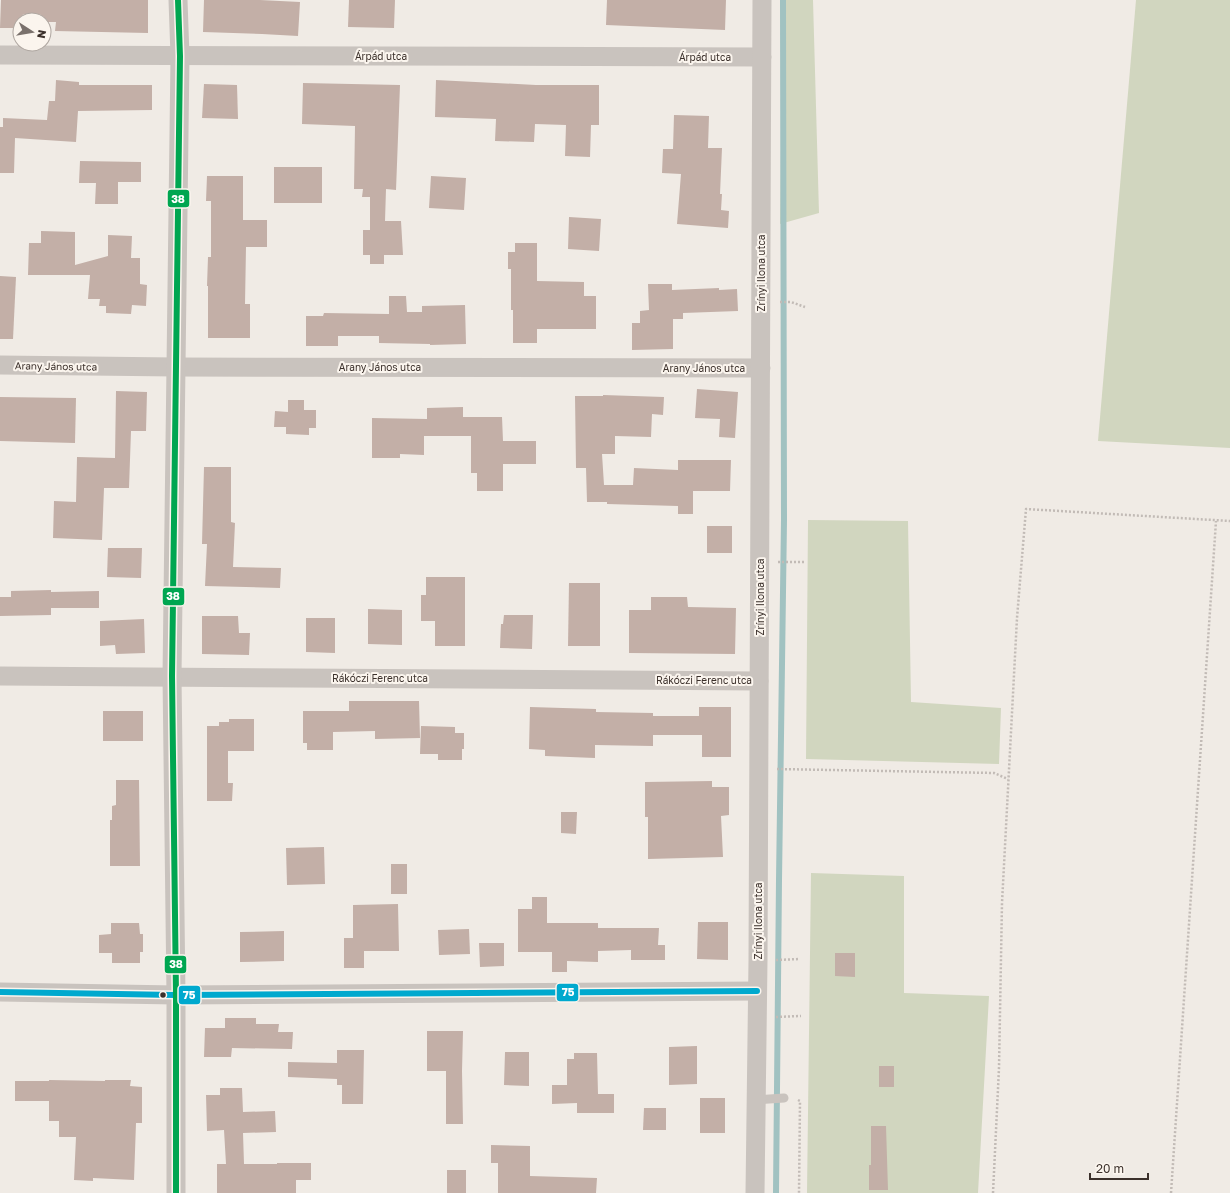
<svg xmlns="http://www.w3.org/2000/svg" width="1230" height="1193" font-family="'Golos Text',sans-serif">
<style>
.green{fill:#d1d6bf}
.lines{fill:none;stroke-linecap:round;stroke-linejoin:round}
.stream{stroke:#a1c2c1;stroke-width:6}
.building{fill:#c3afa7}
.path{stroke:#c2bbb6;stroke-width:2.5;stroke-dasharray:2 2;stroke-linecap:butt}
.service{stroke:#c9c3be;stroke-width:9}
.minor{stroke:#c9c3be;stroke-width:19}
.bus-1-casing{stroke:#fbf5ee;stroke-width:9}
.bus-2-casing{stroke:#fbf5ee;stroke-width:9}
.bus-1{stroke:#00a9ce;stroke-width:6}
.bus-2{stroke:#00a651;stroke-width:6}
.bus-dot{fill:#3b302b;stroke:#fbf5ee;stroke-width:1.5}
.labels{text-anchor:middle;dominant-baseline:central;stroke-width:4;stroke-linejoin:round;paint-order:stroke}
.street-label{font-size:10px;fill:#3b302b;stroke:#fbf5ee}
.line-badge{stroke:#fbf5ee;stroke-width:1.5}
.badge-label{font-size:11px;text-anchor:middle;font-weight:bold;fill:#fff}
</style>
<rect width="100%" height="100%" fill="#f0ebe5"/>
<g class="green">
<polygon points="783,0 813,0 819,213 780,224"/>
<polygon points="1136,0 1230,0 1230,448 1098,441"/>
<polygon points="808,520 908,521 911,702 1001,708 999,764 806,759"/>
<polygon points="811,873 904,876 904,993 989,996 978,1193 807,1193"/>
</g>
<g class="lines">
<polyline class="stream" points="776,1193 779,880 784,520 783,0"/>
</g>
<g class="building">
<polygon points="1,0 148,0 148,33 55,31 56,22 44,22 44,20 20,20 20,28 0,28"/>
<polygon points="204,0 260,0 300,2 298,36 262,34 203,32"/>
<polygon points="349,0 395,0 394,28 348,27"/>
<polygon points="607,0 726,0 725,30 606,25"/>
<polygon points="56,80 79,82 79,85 152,85 152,110 78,111 76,142 15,138 14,173 0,173 0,127 3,127 3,118 47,120 49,101 55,101"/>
<polygon points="436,80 536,85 599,85 599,125 591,125 590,157 565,156 566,125 535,124 534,142 495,141 496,119 435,117"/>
<polygon points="303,83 400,85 396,190 386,189 385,221 401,221 403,255 384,255 384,264 370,264 370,255 363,255 363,230 370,230 370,197 362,197 363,189 354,189 355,126 302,124"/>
<polygon points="204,84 237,85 238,119 202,118"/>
<polygon points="674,115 709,116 708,148 722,148 720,194 722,194 721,210 729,211 728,228 677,224 681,174 662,173 663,149 673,149"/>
<polygon points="80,161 141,162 141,182 118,182 118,204 95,204 96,183 79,183"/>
<rect x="274" y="167" width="48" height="36"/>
<polygon points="207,176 243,176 243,220 267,220 267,247 246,247 245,304 250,304 250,338 208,338 208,286 207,286 208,257 211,257 211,201 206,201"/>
<polygon points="431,176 466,178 464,210 429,208"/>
<polygon points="569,217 601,219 599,251 568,249"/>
<polygon points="41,231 75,232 75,265 108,256 108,235 132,236 131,258 140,258 140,284 147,285 146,306 132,305 131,314 106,313 106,306 99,306 100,299 88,299 90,275 28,275 29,243 41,243"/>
<polygon points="515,243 537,243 537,281 584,282 584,296 596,296 596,329 537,329 537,343 513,343 513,310 511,310 511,269 508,269 508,252 515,252"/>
<polygon points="0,276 16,277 13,339 0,339"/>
<polygon points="648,284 672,284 672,290 719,288 719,290 737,289 738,311 683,313 683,319 673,319 673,349 632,350 632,323 640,323 640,311 649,310"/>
<polygon points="389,296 406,296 407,312 422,312 422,306 465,305 466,344 430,345 430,344 379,343 379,336 338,336 338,346 306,346 306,316 323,316 324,313 389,314"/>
<polygon points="697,389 738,392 735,438 719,437 720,419 695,418"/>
<polygon points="116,391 147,392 146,431 131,431 129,488 104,488 102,540 53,538 54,501 76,502 77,457 115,458"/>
<polygon points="603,395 664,397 663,415 652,414 651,437 615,436 615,454 602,454 604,485 633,485 634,468 678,470 678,460 731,460 730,491 693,491 693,514 678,514 678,506 607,504 607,502 587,502 586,468 576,468 575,396 603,396"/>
<polygon points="0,397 76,398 75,443 0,441"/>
<polygon points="288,400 304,400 304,410 316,410 316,428 309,428 309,435 286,434 286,427 274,427 275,411 288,412"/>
<polygon points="463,407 463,417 502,417 503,441 536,441 536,464 503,464 503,491 477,491 477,473 471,473 471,436 424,436 424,455 400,454 400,458 372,458 372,418 427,419 427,408"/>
<polygon points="204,467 231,467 231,522 235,523 233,567 281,568 280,588 205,586 207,544 202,544"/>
<rect x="707" y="526" width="25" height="27"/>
<polygon points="108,548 142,548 141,578 107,577"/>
<polygon points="426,577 465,577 465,646 435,646 435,621 421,621 421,595 426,595"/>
<polygon points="569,583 600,583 600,646 568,646"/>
<polygon points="51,590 51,592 99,591 99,608 51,608 51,615 0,616 0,597 11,597 11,591"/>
<polygon points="651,597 687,597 688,607 736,608 735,654 629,653 629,610 651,610"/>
<polygon points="368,609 402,610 402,645 368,644"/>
<polygon points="504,615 533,615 532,649 500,648 501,624 503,624"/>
<polygon points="202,616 238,616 239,633 250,633 249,655 202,654"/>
<polygon points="306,618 335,618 335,653 306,652"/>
<polygon points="144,619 145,653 116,654 115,645 100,646 100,621"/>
<polygon points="349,701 419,701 420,738 375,739 375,731 333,732 333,750 307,750 307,743 303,743 303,711 349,711"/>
<polygon points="530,707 596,709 596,712 653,713 653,716 699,716 699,707 731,707 731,757 702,757 702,735 653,735 653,746 595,745 595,758 545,756 545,750 529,749"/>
<rect x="103" y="711" width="40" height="30"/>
<polygon points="229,719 254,719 254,751 228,751 228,783 233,783 232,801 207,801 207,726 219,726 219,722 229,722"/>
<polygon points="421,726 455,727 455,733 464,733 464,749 462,749 462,760 438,760 438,754 420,754"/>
<polygon points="116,780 139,780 140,866 110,866 110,820 112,820 112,806 116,805"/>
<polygon points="712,781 712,787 729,787 729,815 721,816 723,857 648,859 648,817 645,817 645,782"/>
<polygon points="561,812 577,812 576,834 561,833"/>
<polygon points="324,847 325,884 287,885 286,848"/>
<rect x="391" y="864" width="16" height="30"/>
<polygon points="532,897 547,897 547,923 598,923 598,928 659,928 658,945 665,945 665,960 631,960 631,950 598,951 598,962 567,961 567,972 552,972 552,952 518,952 518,909 532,909"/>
<polygon points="398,904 399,951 364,951 364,968 344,968 344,938 353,938 353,905"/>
<polygon points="698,922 728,922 728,960 697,959"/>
<polygon points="111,923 139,923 140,934 143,934 143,952 140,952 140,963 112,963 112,953 99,953 99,935 111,934"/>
<polygon points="469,929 470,954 439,955 438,930"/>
<polygon points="284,931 284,961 240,962 240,932"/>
<polygon points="479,943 504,943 504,966 480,967"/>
<polygon points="835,953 855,953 855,977 835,976"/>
<polygon points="225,1018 256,1018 256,1024 279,1024 278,1032 293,1032 292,1049 232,1048 231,1057 204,1057 205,1028 225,1028"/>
<polygon points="427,1031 463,1031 462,1071 463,1124 446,1124 446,1071 427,1071"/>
<polygon points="697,1046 697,1084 669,1085 669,1047"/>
<polygon points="337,1050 364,1050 363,1104 342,1104 342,1085 337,1085 337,1079 288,1077 288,1062 337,1063"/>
<polygon points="505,1052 529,1052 529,1086 504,1085"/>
<polygon points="574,1053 597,1053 598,1094 614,1094 614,1113 577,1113 577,1103 552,1104 552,1085 567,1085 567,1059 574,1059"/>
<rect x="879" y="1066" width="15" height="21"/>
<polygon points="49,1080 105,1081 105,1080 131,1080 130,1086 142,1087 142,1123 136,1123 134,1180 93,1178 93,1181 74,1180 76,1137 59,1137 59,1121 49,1121 49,1101 15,1101 15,1081 49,1081"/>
<polygon points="220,1088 242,1088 243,1112 275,1111 276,1132 243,1133 244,1164 277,1164 277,1163 311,1163 311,1180 296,1180 296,1193 217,1193 217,1164 226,1164 224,1130 207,1131 206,1095 220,1095"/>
<rect x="700" y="1098" width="25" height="35"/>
<polygon points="644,1108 666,1108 666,1130 643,1130"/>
<polygon points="871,1126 886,1126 888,1190 869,1190 869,1165 871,1165"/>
<polygon points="491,1145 530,1146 530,1176 597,1178 596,1193 498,1193 498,1163 491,1163"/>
<rect x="447" y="1170" width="19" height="23"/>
</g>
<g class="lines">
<g class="path">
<polyline points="780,302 791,302 805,307"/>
<polyline points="778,562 805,562"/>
<polyline points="777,769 994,773 1008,779"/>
<polyline points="776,960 799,959"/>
<polyline points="776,1017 801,1016"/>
<polyline points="798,1100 800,1101 799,1193"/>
<polyline points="993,1193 999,1068 1002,903 1017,618 1026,509 1230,521"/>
<polyline points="1171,1193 1216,521"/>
</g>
<polyline class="service" points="756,1100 784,1098"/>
<g class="minor">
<polyline points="0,55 762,57"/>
<polyline points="0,365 176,367 761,368"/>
<polyline points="0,676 759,681"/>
<polyline points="0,992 176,995 757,991"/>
<polyline points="176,1193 176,995 172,676 180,56 178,0"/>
<polyline points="755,1193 758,960 762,0"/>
</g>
<defs>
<polyline id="bus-1" points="0,992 176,995 757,991"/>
<polyline id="bus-2" points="176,1193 176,995 172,676 180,56 178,0"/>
</defs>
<use href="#bus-1" class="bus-1-casing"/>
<use href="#bus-2" class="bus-2-casing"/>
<use href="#bus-1" class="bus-1"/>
<use href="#bus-2" class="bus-2"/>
</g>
<circle class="bus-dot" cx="163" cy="995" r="3.5"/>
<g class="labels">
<g class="street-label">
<text x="381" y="56">Árpád utca</text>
<text x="705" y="57">Árpád utca</text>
<text transform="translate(761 273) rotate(-90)">Zrínyi Ilona utca</text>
<text transform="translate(56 366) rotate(1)">Arany János utca</text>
<text x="380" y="367">Arany János utca</text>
<text x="704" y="368">Arany János utca</text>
<text transform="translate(760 597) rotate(-90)">Zrínyi Ilona utca</text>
<text x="380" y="678">Rákóczi Ferenc utca</text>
<text x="704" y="680">Rákóczi Ferenc utca</text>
<text transform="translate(758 921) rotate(-90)">Zrínyi Ilona utca</text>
</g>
</g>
<g class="line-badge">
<rect x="167" y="189" width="23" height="19" rx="4" fill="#00a651"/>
<rect x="162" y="587" width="23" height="19" rx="4" fill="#00a651"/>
<rect x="164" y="955" width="23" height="19" rx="4" fill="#00a651"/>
<rect x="556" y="983" width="23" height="19" rx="4" fill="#00a9ce"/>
<rect x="178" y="985" width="23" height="20" rx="4" fill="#00a9ce"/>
</g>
<g class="badge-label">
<text x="178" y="203">38</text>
<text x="173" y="600">38</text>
<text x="176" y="968">38</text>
<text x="568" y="996">75</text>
<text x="189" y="999">75</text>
</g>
<g transform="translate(32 32) rotate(102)"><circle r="19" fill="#fbf5ee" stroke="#aea6a0"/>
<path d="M0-3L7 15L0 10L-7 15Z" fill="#7a716c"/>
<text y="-6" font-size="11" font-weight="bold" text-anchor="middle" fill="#3b302b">N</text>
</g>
<path d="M1090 1173v6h58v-6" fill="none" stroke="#3b302b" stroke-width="2"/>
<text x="1096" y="1173" font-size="12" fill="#3b302b" stroke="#fbf5ee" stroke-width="3" paint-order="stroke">20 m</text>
</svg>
